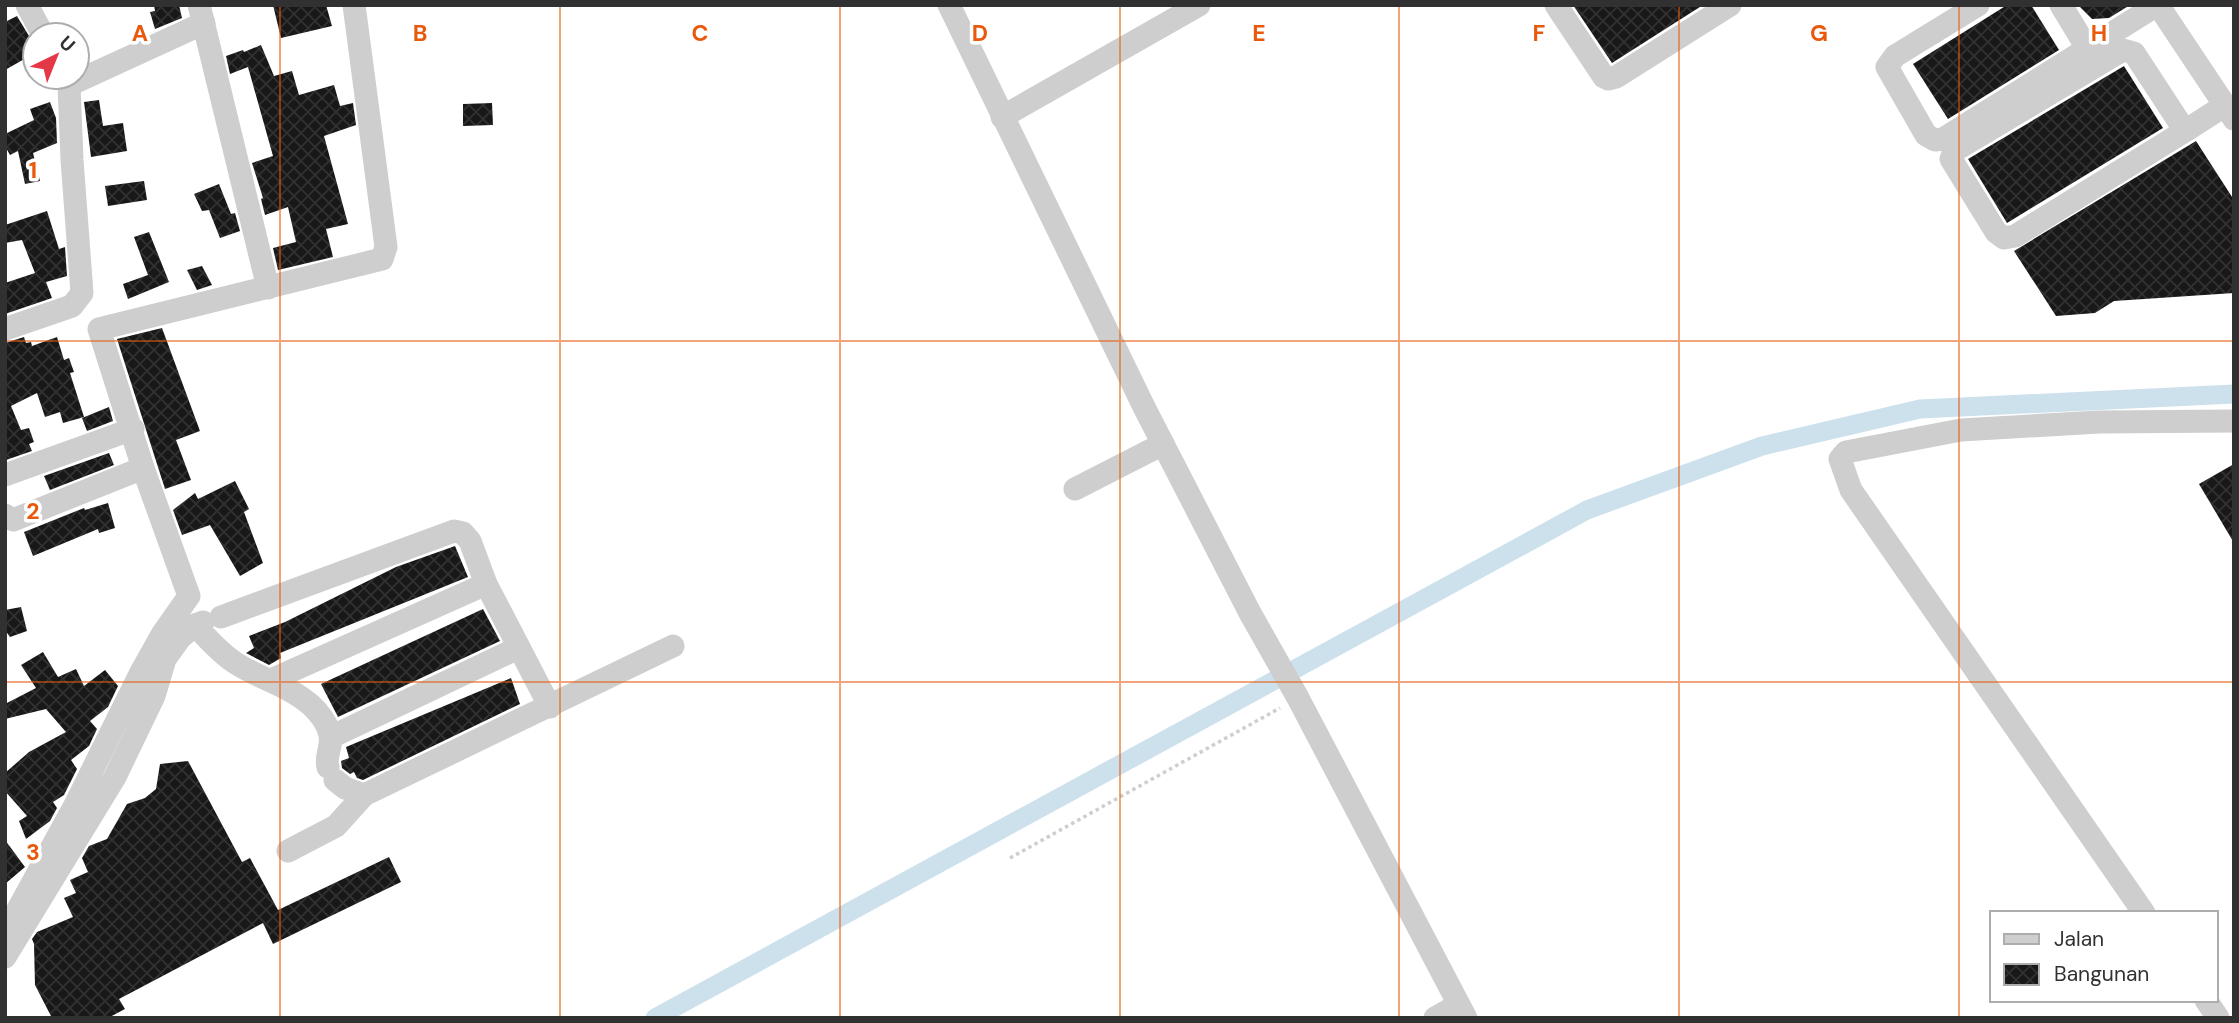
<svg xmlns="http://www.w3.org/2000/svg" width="2239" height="1023" font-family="'DM Sans',sans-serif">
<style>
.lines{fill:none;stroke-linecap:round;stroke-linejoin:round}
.canal{stroke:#cde1ed;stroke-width:19}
.building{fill:url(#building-cross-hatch)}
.path{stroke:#cecece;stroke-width:3.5;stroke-dasharray:3.5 3.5;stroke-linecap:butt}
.minor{stroke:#cecece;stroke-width:23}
.grid{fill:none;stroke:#e8590c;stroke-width:2;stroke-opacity:0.55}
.grid-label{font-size:23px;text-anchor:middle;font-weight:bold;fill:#e8590c;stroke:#fff;stroke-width:7;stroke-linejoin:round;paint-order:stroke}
</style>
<defs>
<pattern id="building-cross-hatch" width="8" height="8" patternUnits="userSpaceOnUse" patternTransform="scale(1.75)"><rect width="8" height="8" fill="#181818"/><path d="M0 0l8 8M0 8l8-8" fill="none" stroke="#313131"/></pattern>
</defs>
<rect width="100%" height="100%" fill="#fff"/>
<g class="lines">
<polyline class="canal" points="655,1018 1587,510 1762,446 1920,409 2234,394"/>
</g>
<g class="building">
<polygon points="154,5 179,5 182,18 155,29 150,12 155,11"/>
<polygon points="273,5 326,5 332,26 281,38"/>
<polygon points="1573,5 1703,5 1612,63"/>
<polygon points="2007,5 2031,5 2059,50 1948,119 1913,64"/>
<polygon points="2078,5 2130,5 2109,18 2092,19"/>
<polygon points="17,16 35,46 35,53 5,70 5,22"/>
<polygon points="261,45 274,76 292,71 299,95 334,85 340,106 353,103 356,125 324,136 348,224 326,229 333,257 278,270 273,248 296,242 288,207 265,215 261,199 263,198 252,163 273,156 248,67 230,74 226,56 243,50 244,52"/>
<polygon points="2124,66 2163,128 2007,223 1968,159"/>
<polygon points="99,100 103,126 123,123 127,151 91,157 84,102"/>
<polygon points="50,102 56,118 57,143 33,153 40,181 25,184 18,151 10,155 5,146 5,134 34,120 30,109"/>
<polygon points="492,103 493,125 463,126 463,104"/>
<polygon points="2196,141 2234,200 2234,293 2114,301 2095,313 2056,316 2014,251"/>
<polygon points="144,181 147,200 108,206 105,186"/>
<polygon points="219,184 231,214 235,213 240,231 220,238 209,210 202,211 194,194"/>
<polygon points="47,211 59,249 65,247 67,276 46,282 52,298 5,314 5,283 35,273 22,240 5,243 5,225"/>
<polygon points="149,232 169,282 128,299 123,284 148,275 134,237"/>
<polygon points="202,266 212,285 197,290 187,270"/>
<polygon points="162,328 200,431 176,440 191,480 165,489 117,339"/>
<polygon points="24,337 26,343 31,342 32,346 57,337 64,360 69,358 74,372 70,373 84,417 63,423 60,412 45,417 37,393 11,406 21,430 29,428 34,442 29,444 32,451 6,460 5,343"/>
<polygon points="109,407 113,421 87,431 82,418"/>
<polygon points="109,453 114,465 50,490 44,476"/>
<polygon points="2234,464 2234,543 2199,484"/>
<polygon points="235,481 249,509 244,512 263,563 240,576 210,525 182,535 173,510 195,493 198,499"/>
<polygon points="108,503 115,528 99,533 98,529 33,556 24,532 84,508 85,510"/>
<polygon points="455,546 468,577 280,653 281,658 269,665 246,653 254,648 249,636 285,622 396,567"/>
<polygon points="21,607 27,631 10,637 5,630 5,610"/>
<polygon points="483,609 500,641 338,717 321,684"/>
<polygon points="43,652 58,677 76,669 84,686 105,670 118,686 108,707 90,721 97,729 89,746 71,760 77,769 64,795 53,802 57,808 50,821 26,839 19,821 27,816 5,791 5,773 29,752 66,732 46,709 5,719 5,704 36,688 21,665"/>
<polygon points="511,678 520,704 363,780 357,778 354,772 350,774 342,768 341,761 349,758 346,747"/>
<polygon points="188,761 242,862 250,858 278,910 389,857 401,882 273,944 263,923 119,999 125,1009 108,1018 52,1018 35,985 34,944 32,939 37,932 73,917 64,898 76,893 70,880 88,872 82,858 89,846 107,839 127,804 145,798 156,789 160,764"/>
<polygon points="5,840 25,867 5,884"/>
</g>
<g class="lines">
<polyline class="path" points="1010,858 1280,708"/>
<g class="minor">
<polyline points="27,5 43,35"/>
<polyline points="199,5 268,288"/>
<polyline points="949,5 1144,407 1250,613 1298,698 1466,1018"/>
<polyline points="1556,5 1604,77 1608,79 1616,77 1730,5"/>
<polyline points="1978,5 1895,56 1887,67 1926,135 1935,140 1943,139 2157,5"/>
<polyline points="2061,5 2087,48"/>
<polyline points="2158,5 2234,119"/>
<polyline points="69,85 204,23"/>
<polyline points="1002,117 1199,5"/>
<polyline points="2185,131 2015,236 2004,238 1996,232 1951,159 1954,151 2123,50 2134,53 2185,131 2224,106"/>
<polyline points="5,329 72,306 82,293 72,160 69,85 65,77"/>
<polyline points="5,475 133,429"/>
<polyline points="1075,489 1163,444"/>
<polyline points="5,515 13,520 143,468"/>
<polyline points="221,617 454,531 463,533 470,541 486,584 550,707"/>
<path d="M195,625C207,638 219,652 234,662C263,682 310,690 327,726C336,745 324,754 328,767"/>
<polyline points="271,680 486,584"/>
<polyline points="331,737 518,648"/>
<polyline points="335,780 345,788 364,795 673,646"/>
<polyline points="288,851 336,826 364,795"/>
<polyline points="2144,913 1851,490 1840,459 1846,452 1961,430 2099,422 2234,421"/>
<polyline points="5,933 75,805 140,674 163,633 189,596 143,468 99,329 382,259 386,247 354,5"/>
<polyline points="5,957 115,777 154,696 165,659 180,638 195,625 203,622"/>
<polyline points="2206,1000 2218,1018"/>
<polyline points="1435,1018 1458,1005"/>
</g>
</g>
<path class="grid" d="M280,5V1018M560,5V1018M840,5V1018M1120,5V1018M1399,5V1018M1679,5V1018M1959,5V1018M5,341H2234M5,682H2234"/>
<g class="grid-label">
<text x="140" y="41">A</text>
<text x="420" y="41">B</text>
<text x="700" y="41">C</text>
<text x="980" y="41">D</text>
<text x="1259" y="41">E</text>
<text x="1539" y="41">F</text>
<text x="1819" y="41">G</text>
<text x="2099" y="41">H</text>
<text x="33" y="178">1</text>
<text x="33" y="519">2</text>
<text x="33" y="860">3</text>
</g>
<rect width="2239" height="1023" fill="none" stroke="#313131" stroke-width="14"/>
<rect x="1990" y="911" width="228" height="91" fill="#ffffff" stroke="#adadad" stroke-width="2"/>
<rect x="2004" y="934" width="35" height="10" fill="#cecece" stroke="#adadad" stroke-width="2"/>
<text x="2054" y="946" font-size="21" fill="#313131">Jalan</text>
<rect x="2004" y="964" width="35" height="21" fill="url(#building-cross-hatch)" stroke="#adadad" stroke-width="2"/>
<text x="2054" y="981" font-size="21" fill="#313131">Bangunan</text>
<g transform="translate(56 56) rotate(43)"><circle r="33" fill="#ffffff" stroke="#adadad" stroke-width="2"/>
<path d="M0-5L12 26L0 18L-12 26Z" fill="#e43849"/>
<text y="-10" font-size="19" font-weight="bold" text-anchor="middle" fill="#313131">U</text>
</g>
</svg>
